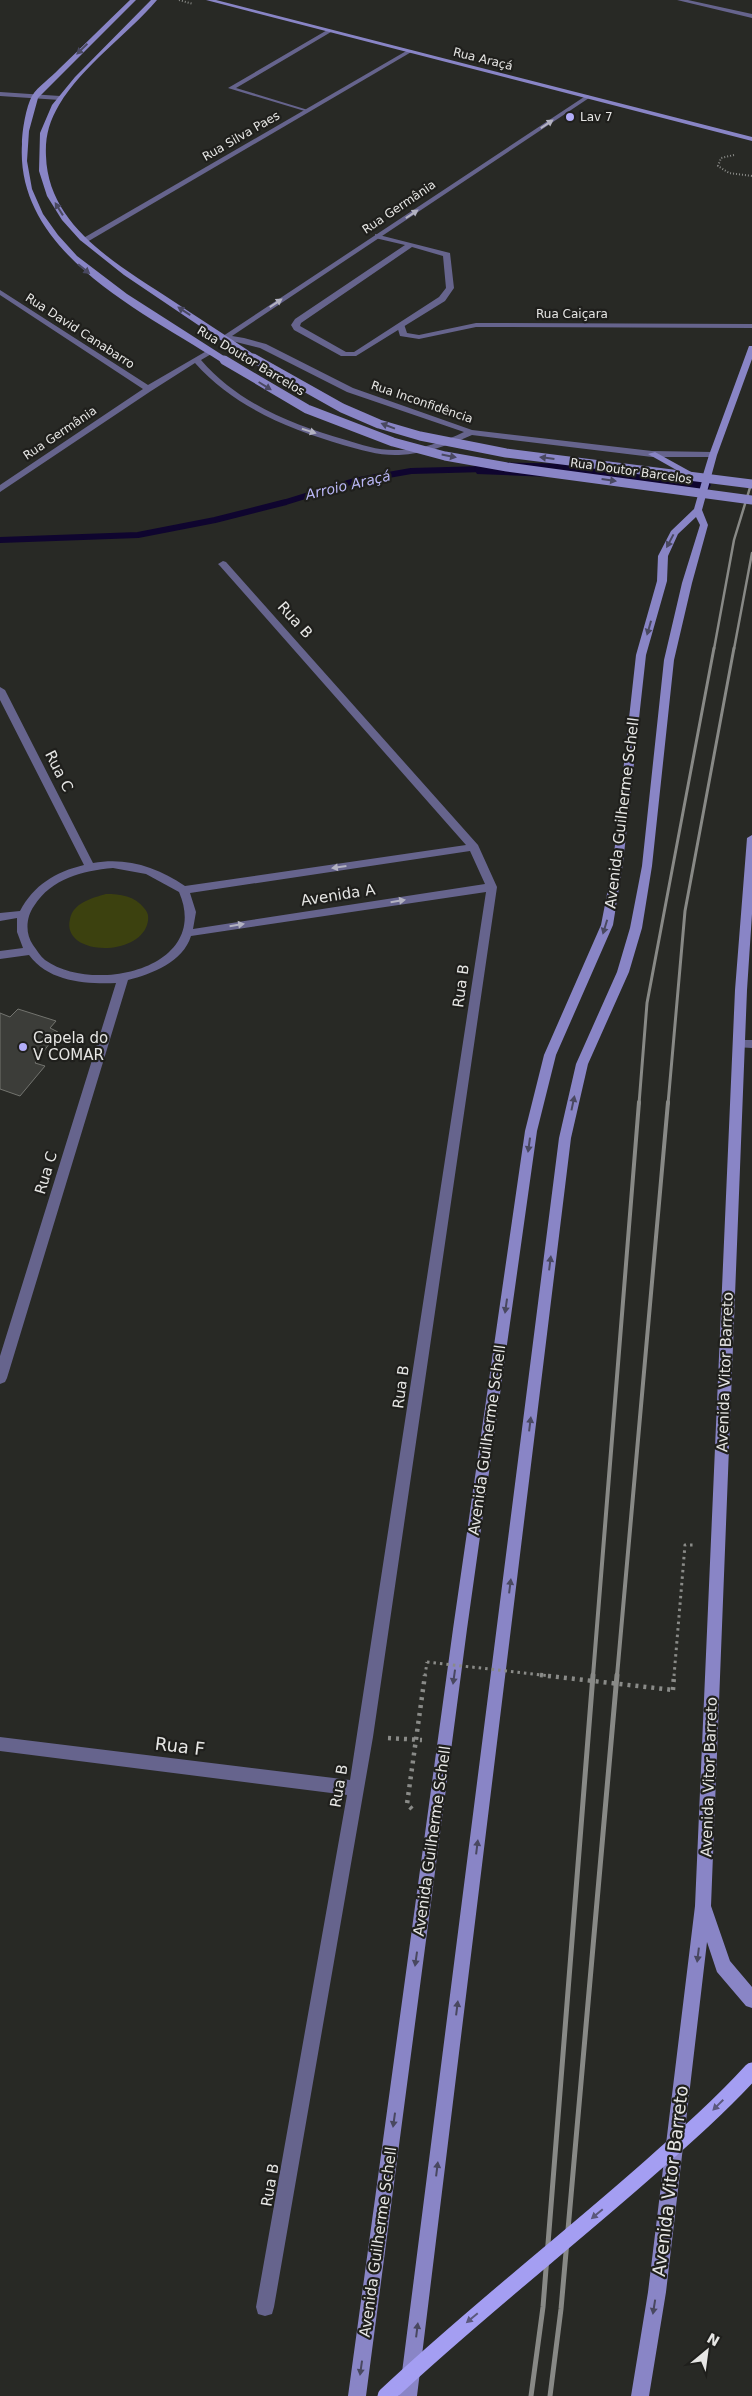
<svg xmlns="http://www.w3.org/2000/svg" width="752" height="2396" font-family="'DejaVu Sans',sans-serif">
<style>
.green{fill:#3c410f}
.lines{fill:none;stroke-linecap:round;stroke-linejoin:round}
.stream{stroke:#0f052f;stroke-width:6}
.canal{fill:#0f052f;fill-rule:evenodd}
.building{fill:#3c3d39;stroke:#73746f}
.path-far2{stroke:#8a8b88;stroke-width:2;stroke-dasharray:1 2;stroke-linecap:butt}
.path-far1{stroke:#8a8b88;stroke-width:3;stroke-dasharray:2.5 4;stroke-linecap:butt}
.path{stroke:#8a8b88;stroke-width:4.5;stroke-dasharray:3 5;stroke-linecap:butt}
.lane{fill:#66648d;fill-rule:evenodd}
.street{fill:#66648d;fill-rule:evenodd}
.secondary{fill:#8985c6;fill-rule:evenodd}
.rail-far3{stroke:#888986;stroke-width:2.5}
.rail-far2{stroke:#888986;stroke-width:3}
.rail-far1{stroke:#888986;stroke-width:4}
.rail{stroke:#888986;stroke-width:5}
.path-bridge-far1{stroke:#8a8b88;stroke-width:3;stroke-dasharray:2.5 4;stroke-linecap:butt}
.path-bridge{stroke:#8a8b88;stroke-width:4.5;stroke-dasharray:3 5;stroke-linecap:butt}
.secondary-bridge{stroke:#8985c6;stroke-width:9}
.primary-bridge{stroke:#a49ef2;stroke-width:17}
.oneway{fill:#494860}
.oneway2{fill:#b3b2c1}
.oneway3{fill:#5b587c}
.poi-dot{fill:#b2adf9;stroke:#1f1f1c;stroke-width:2}
.labels{text-anchor:middle;dominant-baseline:central;stroke-width:4.5;stroke-linejoin:round;paint-order:stroke}
.far-street-label{font-size:12px;fill:#e6e6e4;stroke:#1f1f1c}
.far-poi-label{font-size:12px;fill:#e6e6e4;stroke:#1f1f1c;text-anchor:start}
.far-water-label{font-size:14px;font-style:italic;fill:#bab7f6;stroke:#1f1f1c}
.street-label{font-size:15px;fill:#e6e6e4;stroke:#1f1f1c}
.poi-label{font-size:15px;fill:#e6e6e4;stroke:#1f1f1c;text-anchor:start}
.near-street-label{font-size:18px;fill:#e6e6e4;stroke:#1f1f1c}
</style>
<rect width="100%" height="100%" fill="#282925"/>
<path class="green" d="M106,894C120,894 135,896 144,908C149,913 149,919 147,925C136,958 61,955 70,919C73,903 92,898 106,894Z"/>
<g class="lines">
<polyline class="stream" points="0,540 138,535 215,520 286,502 354,481 411,471 485,469"/>
<polygon class="canal" points="485,462 574,464 700,478 708,480 711,485 708,490 700,492 574,478 477,474 474,469 477,464"/>
</g>
<polygon class="building" points="18,1009 56,1021 50,1028 58,1032 35,1063 45,1066 20,1096 0,1089 0,1013 10,1017"/>
<g class="lines">
<g class="path-far2">
<polyline points="179,0 193,4"/>
<polyline points="734,155 721,158 718,166 729,173 752,176"/>
</g>
<g class="path-far1">
<polyline points="425,1676 427,1662"/>
<polyline points="674,1676 685,1545 695,1545"/>
</g>
<g class="path">
<polyline points="673,1690 674,1675"/>
<polyline points="388,1738 422,1740"/>
<polyline points="412,1809 407,1804 425,1675"/>
</g>
<g class="lane">
<polygon points="329,29 331,32 236,88 308,110 308,112 228,88"/>
<polygon points="0,92 60,96 63,98 60,100 0,96"/>
<path d="M375,234L450,253L454,288L445,301L356,356H341L294,330L291,325L295,319L405,245L375,238ZM412,247L443,256L446,288L439,297L354,352H346L300,326L301,323Z"/>
<polygon points="739,1040 752,1040 752,1048 735,1047 733,1044"/>
</g>
<g class="street">
<polygon points="677,0 688,0 752,14 752,18"/>
<polygon points="408,50 413,51 87,242 80,240"/>
<path d="M587,95L589,96V98L232,336L244,338L266,344L353,388L472,430L652,451L713,452L716,453V457H652L472,435C449,445 424,454 399,455C381,456 361,450 343,445C289,429 234,407 195,363L151,391L0,492V485L143,389L0,295V290L148,385L210,349L214,351L213,353L201,360C238,403 292,425 346,440C362,445 380,451 398,450C420,450 443,442 464,432L347,392L260,348L220,338Z"/>
<polygon points="476,323 752,324 752,328 476,327 419,339 400,336 397,326 404,324 407,333 419,335"/>
<path d="M223,561L226,562L478,845L497,887L373,1737L274,2307L272,2314L265,2316L258,2314L256,2307L347,1795L0,1751V1737L350,1780L486,892L191,936C183,962 152,974 128,980L7,1378L5,1382L0,1384V1356L116,983C85,984 49,982 29,955L0,959V951L23,948L17,932V918L0,921V913L20,911C34,885 55,872 84,865L0,700V687L5,690L93,863C127,857 157,867 185,886L466,845L220,566L218,564ZM470,851L485,884L193,929L196,912L190,893ZM113,868L146,874L179,892C212,968 94,995 45,960C40,956 37,950 33,945C25,934 26,917 34,906C52,878 82,871 113,868Z"/>
</g>
<g class="secondary">
<path d="M130,0H136L38,98L29,131L27,161L32,189L43,214L58,235L77,256L127,294L227,358V362H221C143,312 15,253 22,144C22,131 26,107 32,96C38,86 51,78 59,69C83,46 106,23 130,0Z"/>
<path d="M151,0H157C126,36 83,65 59,105C49,122 45,137 46,156C48,227 120,266 173,301C197,317 222,333 246,349L256,356V360H250L124,275L80,240L62,220L47,196L39,171L40,133L52,105L75,77Z"/>
<polygon points="206,0 216,0 752,137 752,141"/>
<polygon points="749,346 752,346 752,359 717,455 702,510 708,525 692,583 674,660 652,866 642,928 629,972 588,1064 571,1138 417,2396 399,2396 559,1138 576,1064 617,972 630,928 642,866 664,660 682,583 700,525 696,517 678,534 668,556 667,581 646,655 623,863 613,925 556,1055 537,1131 467,1629 366,2396 348,2396 453,1629 525,1131 544,1055 601,925 613,863 636,655 657,581 658,556 671,531 694,509 702,481 696,481 648,454 655,452 702,478 709,455"/>
<polygon points="752,835 752,914 747,990 711,1906 730,1961 752,1987 752,2008 746,2006 717,1972 707,1942 666,2292 649,2396 631,2396 648,2292 695,1906 735,990 747,838"/>
</g>
<g class="rail-far3">
<polyline points="714,649 734,540 752,481"/>
<polyline points="734,649 752,553"/>
</g>
<g class="rail-far2">
<polyline points="639,1104 647,1003 714,648"/>
<polyline points="668,1104 685,911 734,648"/>
</g>
<g class="rail-far1">
<polyline points="593,1676 639,1102"/>
<polyline points="617,1676 668,1102"/>
</g>
<g class="rail">
<polyline points="531,2396 543,2307 593,1675"/>
<polyline points="550,2396 561,2309 617,1675"/>
</g>
<polyline class="path-bridge-far1" points="427,1662 551,1676"/>
<polyline class="path-bridge" points="540,1675 673,1690"/>
<g class="secondary-bridge">
<polyline points="253,358 342,408 379,424 420,436 506,453 752,484"/>
<polyline points="224,360 307,409 393,442 445,456 507,467 752,500"/>
</g>
<path class="primary-bridge" d="M386,2396C472,2315 565,2243 653,2165C687,2135 721,2105 752,2071"/>
</g>
<defs><path id="oneway-solid" d="M-6-.8H1V-3.2L6.5 0L1 3.2V.8H-6Z" transform="scale(1.25)"/></defs>
<g class="oneway">
<use href="#oneway-solid" transform="translate(82 49) rotate(136)"/>
<use href="#oneway-solid" transform="translate(59 209) rotate(-122)"/>
<use href="#oneway-solid" transform="translate(84 269) rotate(39)"/>
<use href="#oneway-solid" transform="translate(184 311) rotate(-147)"/>
<use href="#oneway-solid" transform="translate(265 386) rotate(32)"/>
<use href="#oneway-solid" transform="translate(388 426) rotate(-159)"/>
<use href="#oneway-solid" transform="translate(449 456) rotate(11)"/>
<use href="#oneway-solid" transform="translate(547 458) rotate(-173)"/>
<use href="#oneway-solid" transform="translate(609 480) rotate(8)"/>
<use href="#oneway-solid" transform="translate(670 541) rotate(118)"/>
<use href="#oneway-solid" transform="translate(649 628) rotate(106)"/>
<use href="#oneway-solid" transform="translate(605 927) rotate(107)"/>
<use href="#oneway-solid" transform="translate(573 1103) rotate(-78)"/>
<use href="#oneway-solid" transform="translate(529 1145) rotate(98)"/>
<use href="#oneway-solid" transform="translate(550 1263) rotate(-83)"/>
<use href="#oneway-solid" transform="translate(506 1306) rotate(98)"/>
<use href="#oneway-solid" transform="translate(530 1424) rotate(-83)"/>
<use href="#oneway-solid" transform="translate(510 1586) rotate(-83)"/>
<use href="#oneway-solid" transform="translate(454 1677) rotate(98)"/>
<use href="#oneway-solid" transform="translate(477 1847) rotate(-83)"/>
<use href="#oneway-solid" transform="translate(698 1955) rotate(97)"/>
<use href="#oneway-solid" transform="translate(416 1959) rotate(98)"/>
<use href="#oneway-solid" transform="translate(457 2008) rotate(-83)"/>
<use href="#oneway-solid" transform="translate(394 2120) rotate(98)"/>
<use href="#oneway-solid" transform="translate(437 2169) rotate(-83)"/>
<use href="#oneway-solid" transform="translate(654 2307) rotate(99)"/>
<use href="#oneway-solid" transform="translate(417 2330) rotate(-83)"/>
<use href="#oneway-solid" transform="translate(361 2368) rotate(98)"/>
</g>
<g class="oneway2">
<use href="#oneway-solid" transform="translate(547 124) rotate(-34)"/>
<use href="#oneway-solid" transform="translate(412 214) rotate(-34)"/>
<use href="#oneway-solid" transform="translate(276 303) rotate(-34)"/>
<use href="#oneway-solid" transform="translate(309 431) rotate(18)"/>
<use href="#oneway-solid" transform="translate(339 867) rotate(172)"/>
<use href="#oneway-solid" transform="translate(398 901) rotate(-9)"/>
<use href="#oneway-solid" transform="translate(237 925) rotate(-9)"/>
</g>
<g class="oneway3">
<use href="#oneway-solid" transform="translate(718 2105) rotate(135)"/>
<use href="#oneway-solid" transform="translate(597 2214) rotate(140)"/>
<use href="#oneway-solid" transform="translate(472 2318) rotate(140)"/>
</g>
<g class="poi-dot">
<circle cx="570" cy="117" r="5"/>
<circle cx="23" cy="1047" r="5"/>
</g>
<g class="labels">
<g class="far-street-label">
<text transform="translate(483 59) rotate(14)">Rua Araçá</text>
<text transform="translate(241 136) rotate(-30)">Rua Silva Paes</text>
<text transform="translate(399 207) rotate(-34)">Rua Germânia</text>
<text x="572" y="314">Rua Caiçara</text>
<text transform="translate(80 331) rotate(33)">Rua David Canabarro</text>
<text transform="translate(251 361) rotate(31)">Rua Doutor Barcelos</text>
<text transform="translate(422 402) rotate(19)">Rua Inconfidência</text>
<text transform="translate(60 433) rotate(-34)">Rua Germânia</text>
<text transform="translate(631 471) rotate(8)">Rua Doutor Barcelos</text>
</g>
<g class="far-poi-label">
<text x="580" y="117">Lav 7</text>
</g>
<g class="far-water-label">
<text transform="translate(348 485) rotate(-13)">Arroio Araçá</text>
</g>
<g class="street-label">
<text transform="translate(295 620) rotate(48)">Rua B</text>
<text transform="translate(59 771) rotate(63)">Rua C</text>
<text transform="translate(622 813) rotate(-83)">Avenida Guilherme Schell</text>
<text transform="translate(338 895) rotate(-9)">Avenida A</text>
<text transform="translate(461 986) rotate(-82)">Rua B</text>
<text transform="translate(46 1173) rotate(-73)">Rua C</text>
<text transform="translate(725 1372) rotate(-88)">Avenida Vitor Barreto</text>
<text transform="translate(401 1387) rotate(-82)">Rua B</text>
<text transform="translate(487 1440) rotate(-82)">Avenida Guilherme Schell</text>
<text transform="translate(709 1777) rotate(-88)">Avenida Vitor Barreto</text>
<text transform="translate(339 1786) rotate(-80)">Rua B</text>
<text transform="translate(432 1841) rotate(-82)">Avenida Guilherme Schell</text>
<text transform="translate(270 2185) rotate(-80)">Rua B</text>
<text transform="translate(378 2242) rotate(-82)">Avenida Guilherme Schell</text>
</g>
<g class="poi-label">
<text x="33" y="1038">Capela do<tspan x="33" dy="17">V COMAR</tspan></text>
</g>
<g class="near-street-label">
<text transform="translate(180 1746) rotate(7)">Rua F</text>
<text transform="translate(670 2181) rotate(-83)">Avenida Vitor Barreto</text>
</g>
</g>
<g transform="translate(707 2351) rotate(29)" stroke="#1f1f1c" stroke-width="4" paint-order="stroke">
<path d="M0-4L9 19L0 12L-9 19Z" fill="#e6e6e4"/>
<text y="-8" font-size="14" font-weight="bold" text-anchor="middle" fill="#e6e6e4">N</text>
</g>
</svg>
